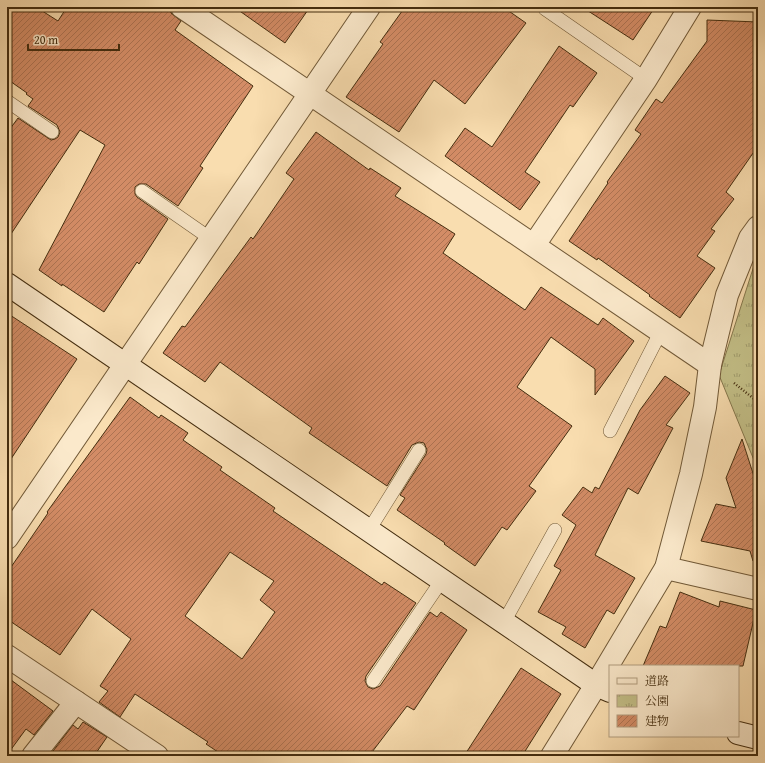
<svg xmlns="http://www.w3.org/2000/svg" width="765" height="763" font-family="'Gentium Book Plus','Noto Serif JP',serif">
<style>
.park{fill:url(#park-tufts);stroke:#84764b}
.building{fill:url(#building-hatch);stroke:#442d0f;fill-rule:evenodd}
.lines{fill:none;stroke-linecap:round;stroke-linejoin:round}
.lane-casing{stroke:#715937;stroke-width:14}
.street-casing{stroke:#715937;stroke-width:24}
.secondary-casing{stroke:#442d0f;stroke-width:24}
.path{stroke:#442d0f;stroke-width:2.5;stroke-dasharray:1 2;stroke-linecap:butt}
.lane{stroke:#fbe9cb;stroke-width:13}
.street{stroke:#fbe9cb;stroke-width:22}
.secondary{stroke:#fbe9cb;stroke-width:22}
</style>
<defs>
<pattern id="park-tufts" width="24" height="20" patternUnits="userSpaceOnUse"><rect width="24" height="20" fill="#c3bf87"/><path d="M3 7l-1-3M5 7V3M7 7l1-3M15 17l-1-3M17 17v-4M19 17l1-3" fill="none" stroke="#a09c6d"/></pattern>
<pattern id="building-hatch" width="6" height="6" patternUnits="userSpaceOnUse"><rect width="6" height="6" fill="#d38c66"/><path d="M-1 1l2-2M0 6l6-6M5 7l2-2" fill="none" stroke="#ad7352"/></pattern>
</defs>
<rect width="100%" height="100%" fill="#f9ddaf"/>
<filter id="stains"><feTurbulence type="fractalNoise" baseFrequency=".005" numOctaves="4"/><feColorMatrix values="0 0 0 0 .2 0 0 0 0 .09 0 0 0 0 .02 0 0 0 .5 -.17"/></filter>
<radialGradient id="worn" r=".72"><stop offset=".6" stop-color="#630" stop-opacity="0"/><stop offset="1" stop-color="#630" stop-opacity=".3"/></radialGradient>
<polygon class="park" points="758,253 758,470 719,375"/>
<g class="building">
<polygon points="15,7 36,7 58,21 67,7 170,7 171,13 181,21 175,30 253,86 200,166 203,168 178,206 146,184 139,184 135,187 135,194 137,197 168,219 139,264 137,262 104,312 62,284 62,286 39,270 105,145 80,130 7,240 7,133 18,118 51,140 55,139 58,137 60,132 57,125 28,106 33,99 26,94 27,93 7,79 7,20"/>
<polygon points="234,7 310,7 285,43"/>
<polygon points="405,7 503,7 526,23 465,104 434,80 399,132 346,97 383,44 380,42"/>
<polygon points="582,7 655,7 633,40"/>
<polygon points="707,20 758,22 758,146 726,192 734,199 711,229 715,231 697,256 715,268 680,318 649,296 650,295 598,258 597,260 569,241 608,183 607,182 641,134 635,130 656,99 662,103 707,41"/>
<polygon points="559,46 597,73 573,107 570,105 525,172 540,182 520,210 445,156 465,128 492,147"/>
<polygon points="316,132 369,170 370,168 401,188 395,196 455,234 443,253 525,310 541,287 598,325 603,318 634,341 595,395 595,369 551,337 517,387 572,426 529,486 536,491 507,530 502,527 475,566 444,544 445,543 397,510 405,498 400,495 426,454 427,450 424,443 419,442 412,445 387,486 309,433 312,428 220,362 205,382 163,353 182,326 185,327 251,237 253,239 294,179 286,173"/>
<polygon points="7,313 77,359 7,465"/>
<polygon points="665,376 690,393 666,425 673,428 638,494 628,488 595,555 635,578 614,614 607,610 585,648 562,634 566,627 538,612 561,570 554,566 576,525 562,515 583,487 592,493 595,487 599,489 640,410"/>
<path d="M130,397L159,418L161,415L188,433L183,440L222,467L220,470L275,508L273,511L382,585L384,582L416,603L366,676L365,681L368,687L373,689L380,686L430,612L437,617L441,612L467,630L414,710L407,706L369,756H224L206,744L208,742L135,694L120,717L99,702L108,691L100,686L131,639L92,609L60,655L7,619V573L48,513L47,512ZM230,552L274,581L260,600L275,612L242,659L185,616Z"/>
<polygon points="742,439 758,489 758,560 753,561 750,551 701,541 716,504 736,508 726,478"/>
<polygon points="680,592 719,607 720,601 756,610 743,666 643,666 660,626 666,628"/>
<polygon points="521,668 561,694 522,756 464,756"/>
<polygon points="7,677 53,711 34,735 26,729 7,755"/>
<polygon points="83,722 107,737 94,756 60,756 53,751 73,725 78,729"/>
</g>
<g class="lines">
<defs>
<g id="lane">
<polyline points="545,9 646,79"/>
<polyline points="7,101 52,132"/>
<polyline points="142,191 211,239"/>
<polyline points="610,431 661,331"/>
<polyline points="369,530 419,450"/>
<polyline points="504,622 555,530"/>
<polyline points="373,681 442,580"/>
</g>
<g id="street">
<polyline points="182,7 710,365"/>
<polyline points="534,245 646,79 690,7"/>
<polyline points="7,538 369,7"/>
<polyline points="666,568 758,589"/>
<polyline points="7,656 157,756"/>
<polyline points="33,756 76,702"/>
<polyline points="552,756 596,685 666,568 691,474 705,407 710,365 727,295 750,238 758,227"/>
</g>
<g id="secondary">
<polyline points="7,284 596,685 610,691"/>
<polyline points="738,733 758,738"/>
</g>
</defs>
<use href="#lane" class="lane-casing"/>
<use href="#street" class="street-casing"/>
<use href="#secondary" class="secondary-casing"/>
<polyline class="path" points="734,383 758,402"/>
<use href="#lane" class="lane"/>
<use href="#street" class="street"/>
<use href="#secondary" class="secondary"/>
</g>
<rect width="765" height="763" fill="none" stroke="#f9ddaf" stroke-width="24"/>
<rect x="8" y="8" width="749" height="747" fill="none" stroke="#442d0f" stroke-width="2"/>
<rect x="12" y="12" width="741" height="739" fill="none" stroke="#442d0f"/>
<rect x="609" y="665" width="130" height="72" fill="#fbe9cb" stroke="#b29e80"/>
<rect x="617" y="678" width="20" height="6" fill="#fbe9cb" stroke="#b29e80"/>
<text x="645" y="685" font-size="12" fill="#442d0f">道路</text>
<rect x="617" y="695" width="20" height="12" fill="url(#park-tufts)" stroke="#b29e80"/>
<text x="645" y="705" font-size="12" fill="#442d0f">公園</text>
<rect x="617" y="715" width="20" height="12" fill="url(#building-hatch)" stroke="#b29e80"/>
<text x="645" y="725" font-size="12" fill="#442d0f">建物</text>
<path d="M28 44v6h91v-6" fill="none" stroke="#442d0f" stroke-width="2"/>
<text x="34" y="44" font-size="12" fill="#442d0f" stroke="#fbe9cb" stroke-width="3" paint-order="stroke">20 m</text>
<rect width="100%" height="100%" filter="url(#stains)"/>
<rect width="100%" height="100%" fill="url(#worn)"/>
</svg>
